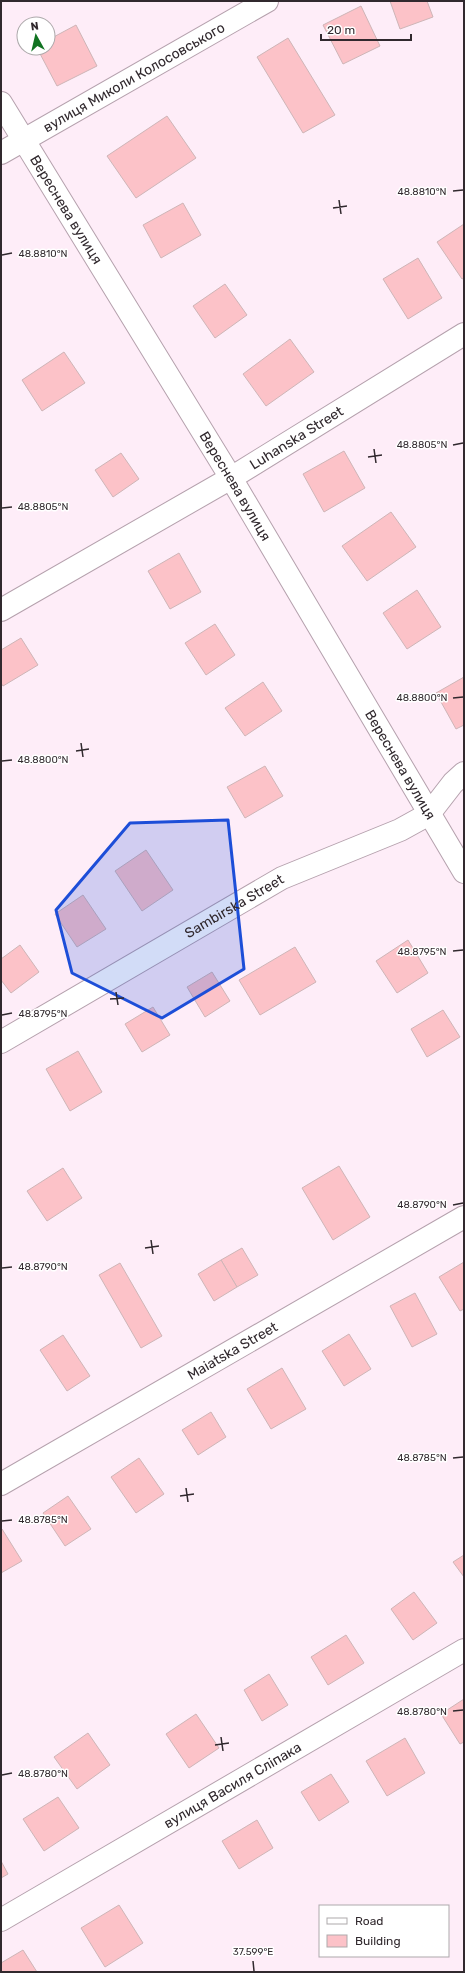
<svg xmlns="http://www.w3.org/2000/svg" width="465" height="1973" font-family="Rubik,sans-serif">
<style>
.building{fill:#fcc2c8;stroke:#ceb5b7}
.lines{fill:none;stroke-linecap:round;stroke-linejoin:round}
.minor-casing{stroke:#b5a1ad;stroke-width:24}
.minor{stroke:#fff;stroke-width:22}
.marked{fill:#1d4ed8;fill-opacity:0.2;stroke:#1d4ed8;stroke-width:3;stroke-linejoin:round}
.ticks{fill:none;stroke:#31292e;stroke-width:1.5}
.labels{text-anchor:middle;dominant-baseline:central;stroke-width:3;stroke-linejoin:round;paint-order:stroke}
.street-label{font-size:14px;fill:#31292e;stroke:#fff}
.ticks-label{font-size:10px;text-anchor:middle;fill:#31292e;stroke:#fff;stroke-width:3;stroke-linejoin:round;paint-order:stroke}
</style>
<rect width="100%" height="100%" fill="#feedf8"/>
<g class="building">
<polygon points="390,1 427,1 433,17 400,29"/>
<polygon points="361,6 380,46 343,64 323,25"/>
<polygon points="76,25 97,66 57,86 37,48 48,48 48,40"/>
<polygon points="288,38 335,115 303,133 257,57"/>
<polygon points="167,116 196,158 136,198 107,156"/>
<polygon points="183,203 201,235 161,258 143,225"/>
<polygon points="464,224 464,278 462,279 437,242"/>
<polygon points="418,258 442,298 408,319 383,279"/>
<polygon points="225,284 247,315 215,338 193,306"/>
<polygon points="290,339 314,372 266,406 243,374"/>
<polygon points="64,352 85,383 42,411 22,380"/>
<polygon points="344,451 365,488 324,512 303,474"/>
<polygon points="121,453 139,479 113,497 95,470"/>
<polygon points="391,512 416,547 367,581 342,546"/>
<polygon points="179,553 201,592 170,609 148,571"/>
<polygon points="417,590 441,627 407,649 383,613"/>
<polygon points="215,624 235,655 206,675 185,643"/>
<polygon points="21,638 38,665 3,686 1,683 1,650"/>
<polygon points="464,677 464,725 456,729 436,693"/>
<polygon points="263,682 282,711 245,736 225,708"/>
<polygon points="265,766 283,796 245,818 227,787"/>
<polygon points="146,850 173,890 142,911 115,871"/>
<polygon points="83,895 106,929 77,947 55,914"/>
<polygon points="408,940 428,973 397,993 376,961"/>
<polygon points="20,945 39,972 11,993 1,980 1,959"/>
<polygon points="295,947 316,982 260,1015 239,980"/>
<polygon points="212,972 230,1001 205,1017 187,987"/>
<polygon points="153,1007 170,1035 142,1052 125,1024"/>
<polygon points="443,1010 460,1037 427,1057 411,1029"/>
<polygon points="78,1051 102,1092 70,1111 46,1069"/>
<polygon points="339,1166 370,1217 333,1240 302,1188"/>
<polygon points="63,1168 82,1198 47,1221 27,1191"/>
<polygon points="242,1248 258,1275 237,1287 221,1260"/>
<polygon points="221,1260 237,1287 214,1301 198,1274"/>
<polygon points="464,1262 464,1309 460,1311 439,1277"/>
<polygon points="120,1263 162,1336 141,1348 99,1275"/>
<polygon points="415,1293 437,1334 412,1347 390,1306"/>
<polygon points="349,1334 371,1369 344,1386 322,1351"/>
<polygon points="63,1335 90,1376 67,1391 40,1350"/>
<polygon points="282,1368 306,1409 271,1429 247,1389"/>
<polygon points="211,1412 226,1437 198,1455 182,1430"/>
<polygon points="139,1458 164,1494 136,1513 111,1477"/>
<polygon points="68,1496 91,1529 65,1546 43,1513"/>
<polygon points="2,1529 22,1561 1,1573 1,1530"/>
<polygon points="464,1555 464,1577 453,1562"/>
<polygon points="414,1592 437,1623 413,1640 391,1609"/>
<polygon points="346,1635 364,1663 328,1685 311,1657"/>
<polygon points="269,1674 288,1705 262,1721 244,1690"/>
<polygon points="464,1699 464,1742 460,1744 441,1714"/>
<polygon points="196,1714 219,1748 189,1768 166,1734"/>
<polygon points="88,1733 110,1765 77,1789 54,1757"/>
<polygon points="405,1738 425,1773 387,1796 366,1761"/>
<polygon points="331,1774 349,1802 319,1821 301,1792"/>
<polygon points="58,1797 79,1828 44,1851 23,1819"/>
<polygon points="257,1820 273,1848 239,1869 222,1841"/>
<polygon points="1,1861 8,1874 1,1878"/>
<polygon points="119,1905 143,1943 105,1967 81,1928"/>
<polygon points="23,1950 37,1972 1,1972 1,1963"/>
</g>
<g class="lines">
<defs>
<g id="minor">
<path id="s1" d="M1,103L231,478L464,872"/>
<path id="s2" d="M1,153L267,1"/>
<path id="s3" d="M1,610L231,478L464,334"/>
<path id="s4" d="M1,1042L282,878L400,830L429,814L453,783L464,773"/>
<path id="s5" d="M1,1484L464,1217"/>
<path id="s6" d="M1,1920L464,1650"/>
</g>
</defs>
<use href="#minor" class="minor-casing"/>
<use href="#minor" class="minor"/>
</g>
<path class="marked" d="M228,820L244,969L162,1018L72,973L56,910L130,823Z"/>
<path class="ticks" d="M453,191L463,190M339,200L341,214M333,208L347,206M2,255L12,253M453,445L463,443M374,449L376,463M368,457L382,455M2,508L12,507M453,698L463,697M81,743L83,757M76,751L89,749M2,761L12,760M453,951L463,950M116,992L118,1005M110,999L124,998M2,1015L12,1013M453,1205L463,1203M151,1240L153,1254M145,1248L159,1246M2,1268L12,1267M453,1458L463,1457M186,1488L188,1502M180,1496L194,1494M2,1521L12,1520M453,1711L463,1710M221,1737L223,1751M215,1745L229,1743M2,1775L12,1773M253,1961L254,1971"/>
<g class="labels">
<g class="street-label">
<text stroke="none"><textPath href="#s2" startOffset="153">вулиця Миколи Колосовського</textPath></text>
<text stroke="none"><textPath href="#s1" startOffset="125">Вереснева вулиця</textPath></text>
<text stroke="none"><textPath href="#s3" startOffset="342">Luhanska Street</textPath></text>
<text stroke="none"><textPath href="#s1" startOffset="449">Вереснева вулиця</textPath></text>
<text stroke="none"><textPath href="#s1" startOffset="773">Вереснева вулиця</textPath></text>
<text stroke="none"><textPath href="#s4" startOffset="270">Sambirska Street</textPath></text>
<text stroke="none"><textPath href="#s5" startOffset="267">Maiatska Street</textPath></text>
<text stroke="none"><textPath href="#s6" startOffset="268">вулиця Василя Сліпака</textPath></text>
</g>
</g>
<g class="ticks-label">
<text x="422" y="195">48.8810°N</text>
<text x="43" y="257">48.8810°N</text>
<text x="422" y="448">48.8805°N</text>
<text x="43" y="510">48.8805°N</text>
<text x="422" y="701">48.8800°N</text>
<text x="43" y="763">48.8800°N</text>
<text x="422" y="955">48.8795°N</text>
<text x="43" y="1017">48.8795°N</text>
<text x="422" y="1208">48.8790°N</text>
<text x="43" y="1270">48.8790°N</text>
<text x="422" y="1461">48.8785°N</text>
<text x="43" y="1523">48.8785°N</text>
<text x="422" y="1715">48.8780°N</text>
<text x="43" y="1777">48.8780°N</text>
<text x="253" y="1955">37.599°E</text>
</g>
<rect width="465" height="1973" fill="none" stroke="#31292e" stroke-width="4"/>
<rect x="319" y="1905" width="130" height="52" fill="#ffffff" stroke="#ada9ab"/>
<rect x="327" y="1918" width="20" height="6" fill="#ffffff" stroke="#ada9ab"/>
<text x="355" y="1925" font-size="12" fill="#31292e">Road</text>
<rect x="327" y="1935" width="20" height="12" fill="#fcc2c8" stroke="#ada9ab"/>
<text x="355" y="1945" font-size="12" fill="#31292e">Building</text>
<g transform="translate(36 36) rotate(352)"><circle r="19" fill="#ffffff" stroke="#ada9ab"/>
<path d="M0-3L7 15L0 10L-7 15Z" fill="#117322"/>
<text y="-6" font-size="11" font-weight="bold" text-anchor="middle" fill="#31292e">N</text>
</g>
<path d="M321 34v6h90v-6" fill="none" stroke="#31292e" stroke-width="2"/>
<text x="327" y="34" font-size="12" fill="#31292e" stroke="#ffffff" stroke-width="3" paint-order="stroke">20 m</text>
</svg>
